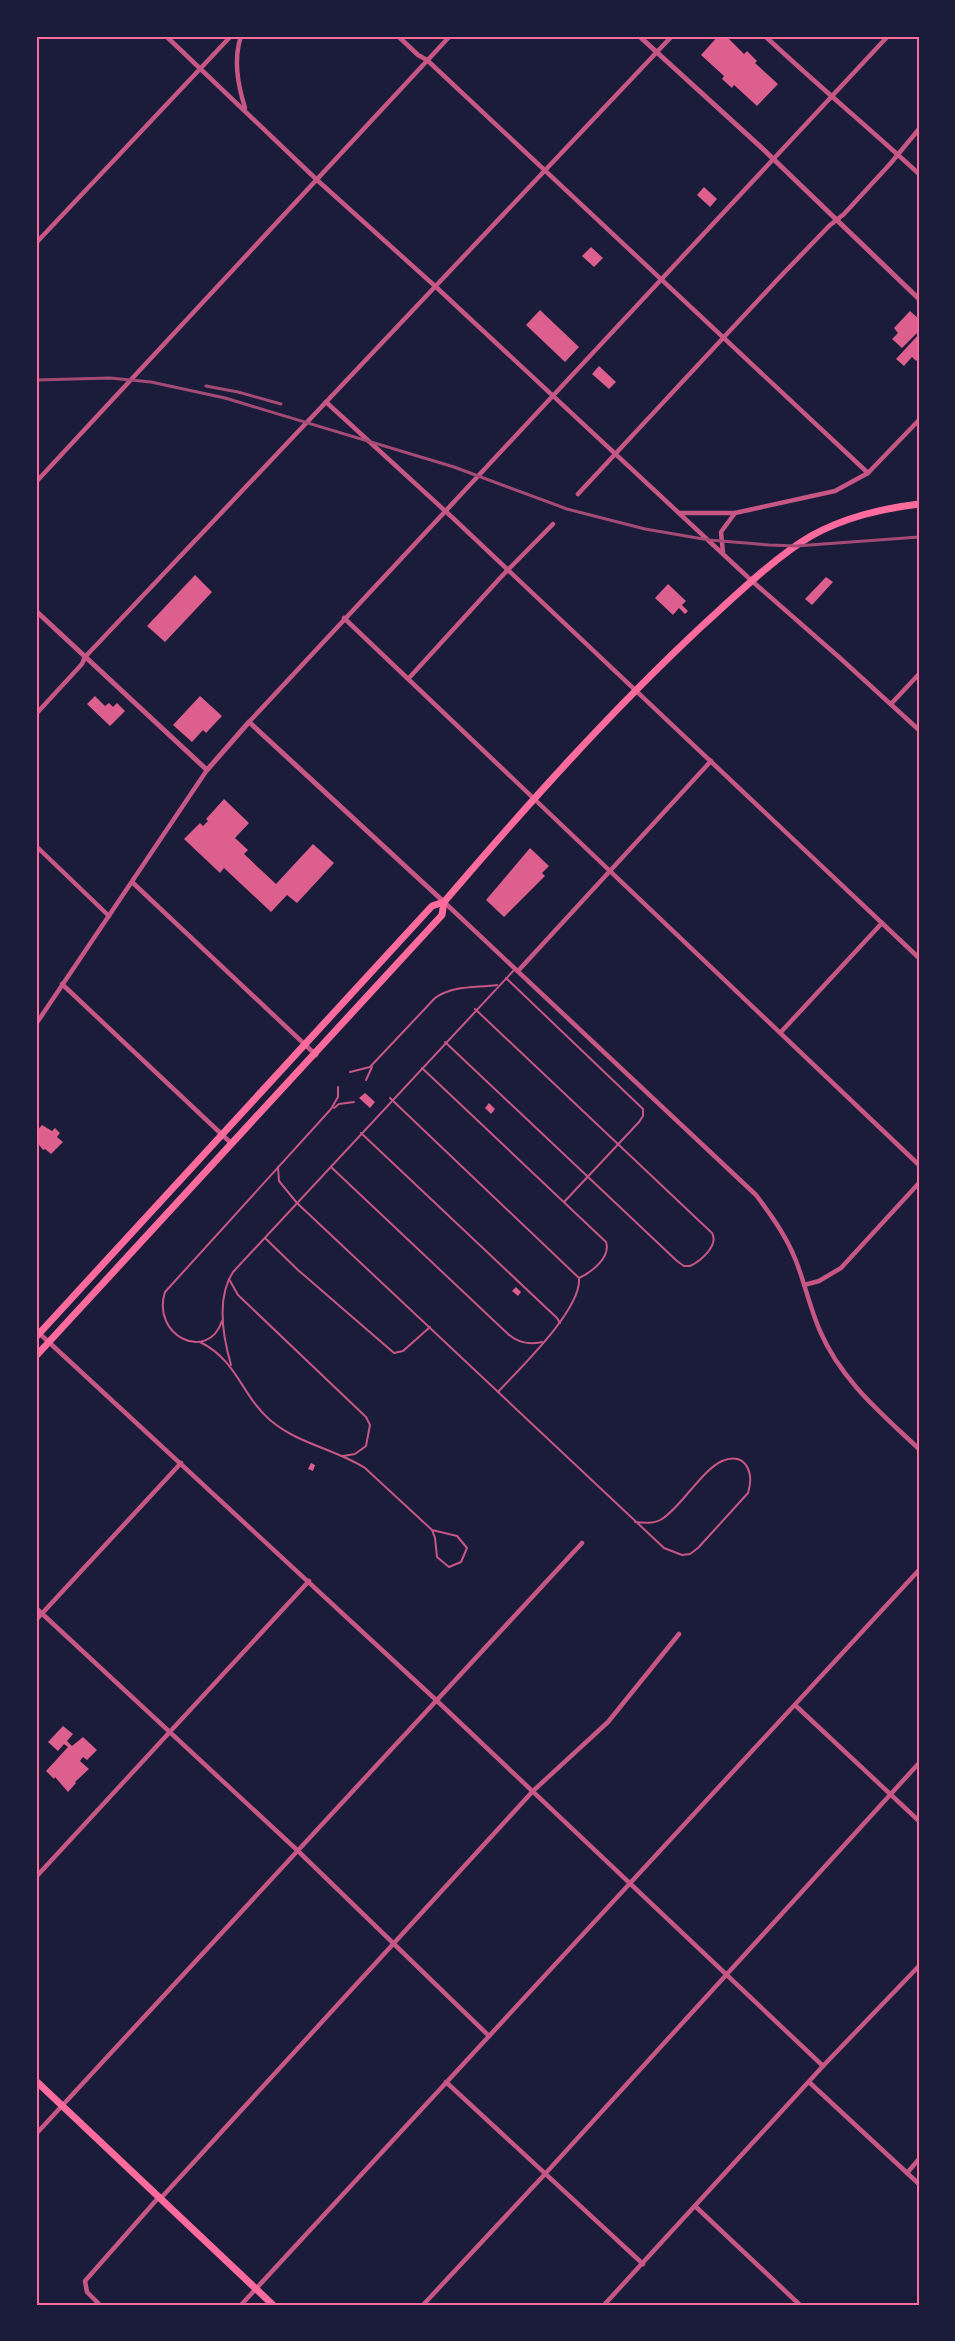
<svg xmlns="http://www.w3.org/2000/svg" width="955" height="2341" font-family="'Exo 2',sans-serif">
<style>
.building{fill:#dd5f8e}
.lines{fill:none;stroke-linecap:round;stroke-linejoin:round}
.service{stroke:#c65784;stroke-width:2}
.minor{stroke:#c65784;stroke-width:4.5}
.tertiary{stroke:#c65784;stroke-width:5}
.primary{stroke:#ff6b9d;stroke-width:7}
.rail{stroke:#a44b75;stroke-width:3}
.neatline{fill:none;stroke:#ff6b9d;stroke-width:2}
</style>
<rect width="100%" height="100%" fill="#1b1b3a"/>
<g class="building">
<polygon points="718,36 726,36 744,54 747,51 757,61 755,63 778,84 757,106 734,85 732,88 722,79 724,76 701,55"/>
<polygon points="704,187 717,199 710,207 697,195"/>
<polygon points="591,247 603,258 594,267 582,256"/>
<polygon points="540,310 579,347 565,362 526,325"/>
<polygon points="910,311 919,319 919,331 902,348 892,339 898,333 894,328"/>
<polygon points="919,334 919,357 916,361 912,357 904,366 896,359"/>
<polygon points="599,366 616,382 609,389 592,374"/>
<polygon points="195,575 212,592 165,642 147,626"/>
<polygon points="826,577 833,582 812,605 805,599"/>
<polygon points="668,584 686,601 682,605 688,611 685,614 679,608 673,615 655,598"/>
<polygon points="95,696 105,706 109,703 113,707 117,703 125,711 110,726 87,704"/>
<polygon points="200,696 222,716 206,733 203,730 192,742 173,725"/>
<polygon points="224,799 249,823 235,838 248,850 244,854 276,884 313,844 334,863 297,903 287,895 271,912 224,868 220,873 184,839 200,823 203,826 208,821 206,819"/>
<polygon points="530,848 549,866 542,873 545,876 504,917 486,900"/>
<polygon points="365,1093 375,1102 370,1108 359,1098"/>
<polygon points="489,1103 495,1109 491,1114 485,1108"/>
<polygon points="42,1125 52,1131 55,1128 60,1133 57,1137 63,1142 51,1154 45,1149 43,1150 36,1141 36,1132"/>
<polygon points="516,1287 521,1292 518,1296 512,1291"/>
<polygon points="311,1463 315,1465 313,1471 308,1469"/>
<polygon points="63,1726 73,1734 67,1741 72,1746 83,1737 97,1750 87,1760 83,1757 80,1761 89,1769 75,1782 76,1783 68,1792 55,1777 54,1779 46,1771 68,1747 64,1744 58,1751 48,1742"/>
</g>
<g class="lines">
<g class="service">
<polyline points="506,978 643,1109 643,1116 639,1122 565,1201"/>
<path d="M445,1042L677,1261L684,1266H690C701,1261 719,1245 712,1233L475,1009"/>
<path d="M422,1068L606,1242C611,1257 592,1272 579,1278"/>
<path d="M350,1072L370,1067L435,998C454,985 475,988 497,985"/>
<polyline points="366,1080 372,1067"/>
<polyline points="390,1098 579,1278"/>
<polyline points="334,1108 339,1104 354,1102"/>
<polyline points="361,1133 557,1318 560,1323"/>
<path d="M278,1167L279,1181L297,1203L664,1548L682,1555L690,1554L698,1548L748,1493C754,1474 747,1451 722,1461C701,1471 682,1506 662,1519C654,1524 644,1523 635,1522"/>
<path d="M331,1167L508,1334C518,1343 529,1345 542,1342"/>
<polyline points="265,1238 298,1270 394,1353 403,1351 430,1327"/>
<polyline points="229,1279 238,1295 366,1417 370,1425 366,1446 355,1454 343,1456"/>
<path d="M222,1321C208,1363 151,1336 165,1292L331,1109L338,1097V1087"/>
<path d="M200,1342C238,1361 241,1395 270,1420C298,1444 335,1449 365,1468L432,1530L457,1536L467,1548L461,1562L449,1567L437,1557L435,1538L432,1530"/>
<path d="M231,1365C223,1337 216,1298 233,1272L515,969"/>
<path d="M498,1392C519,1369 581,1310 579,1279"/>
</g>
<g class="minor">
<polyline points="166,36 316,179 436,287 753,582 840,658 919,730"/>
<path d="M241,36C233,60 238,85 245,108"/>
<polyline points="398,36 418,55 427,60 868,473"/>
<path d="M765,36C815,83 868,127 919,174"/>
<polyline points="36,243 231,36"/>
<polyline points="326,402 454,519 919,958"/>
<polyline points="36,482 450,36"/>
<polyline points="578,494 778,279 829,226 844,214 890,164 919,129"/>
<polyline points="679,513 735,513 835,491 868,473 919,420"/>
<polyline points="723,553 721,532 735,513"/>
<polyline points="344,618 919,1165"/>
<polyline points="409,678 501,577 553,524"/>
<polyline points="891,704 919,674"/>
<polyline points="36,714 82,664 85,657 672,36"/>
<polyline points="249,722 888,36"/>
<polyline points="36,846 109,916"/>
<polyline points="132,882 316,1055"/>
<path d="M444,902L756,1195C771,1215 787,1237 796,1261C805,1284 810,1308 820,1331C841,1380 881,1413 919,1449"/>
<polyline points="518,971 711,761"/>
<polyline points="62,984 232,1144"/>
<polyline points="36,1024 207,770"/>
<polyline points="781,1032 882,923"/>
<polyline points="804,1285 819,1281 841,1268 919,1183"/>
<polyline points="39,1333 435,1699 823,2066"/>
<polyline points="36,1608 297,1850 489,2036"/>
<polyline points="36,1620 181,1463"/>
<polyline points="795,1705 919,1821"/>
<polyline points="36,1877 309,1581"/>
<polyline points="446,2082 643,2264"/>
<polyline points="809,2082 919,2184"/>
<polyline points="36,2134 582,1543"/>
<polyline points="907,2173 919,2159"/>
<polyline points="161,2198 533,1791 608,1722 679,1634"/>
<polyline points="695,2206 800,2305"/>
<polyline points="100,2305 87,2292 85,2281 159,2197"/>
<polyline points="241,2305 919,1570"/>
<polyline points="423,2305 545,2174 919,1763"/>
<polyline points="604,2305 823,2066 919,1966"/>
</g>
<g class="tertiary">
<polyline points="639,36 764,150 919,299"/>
<polyline points="36,611 207,770 249,722 444,902"/>
</g>
<g class="primary">
<polyline points="36,1337 432,906 444,902"/>
<path d="M36,1356L442,915L444,902C526,806 610,712 702,626C733,598 775,557 811,536C845,517 881,509 919,504"/>
<polyline points="36,2081 273,2305"/>
</g>
<g class="rail">
<polyline points="36,380 110,378 151,382 225,398 454,467 567,509 645,529 709,540 769,545 796,546 919,537"/>
<polyline points="206,386 238,392 281,404"/>
</g>
</g>
<rect width="955" height="2341" fill="none" stroke="#1b1b3a" stroke-width="75"/>
<rect x="38" y="38" width="880" height="2266" class="neatline"/>
</svg>
